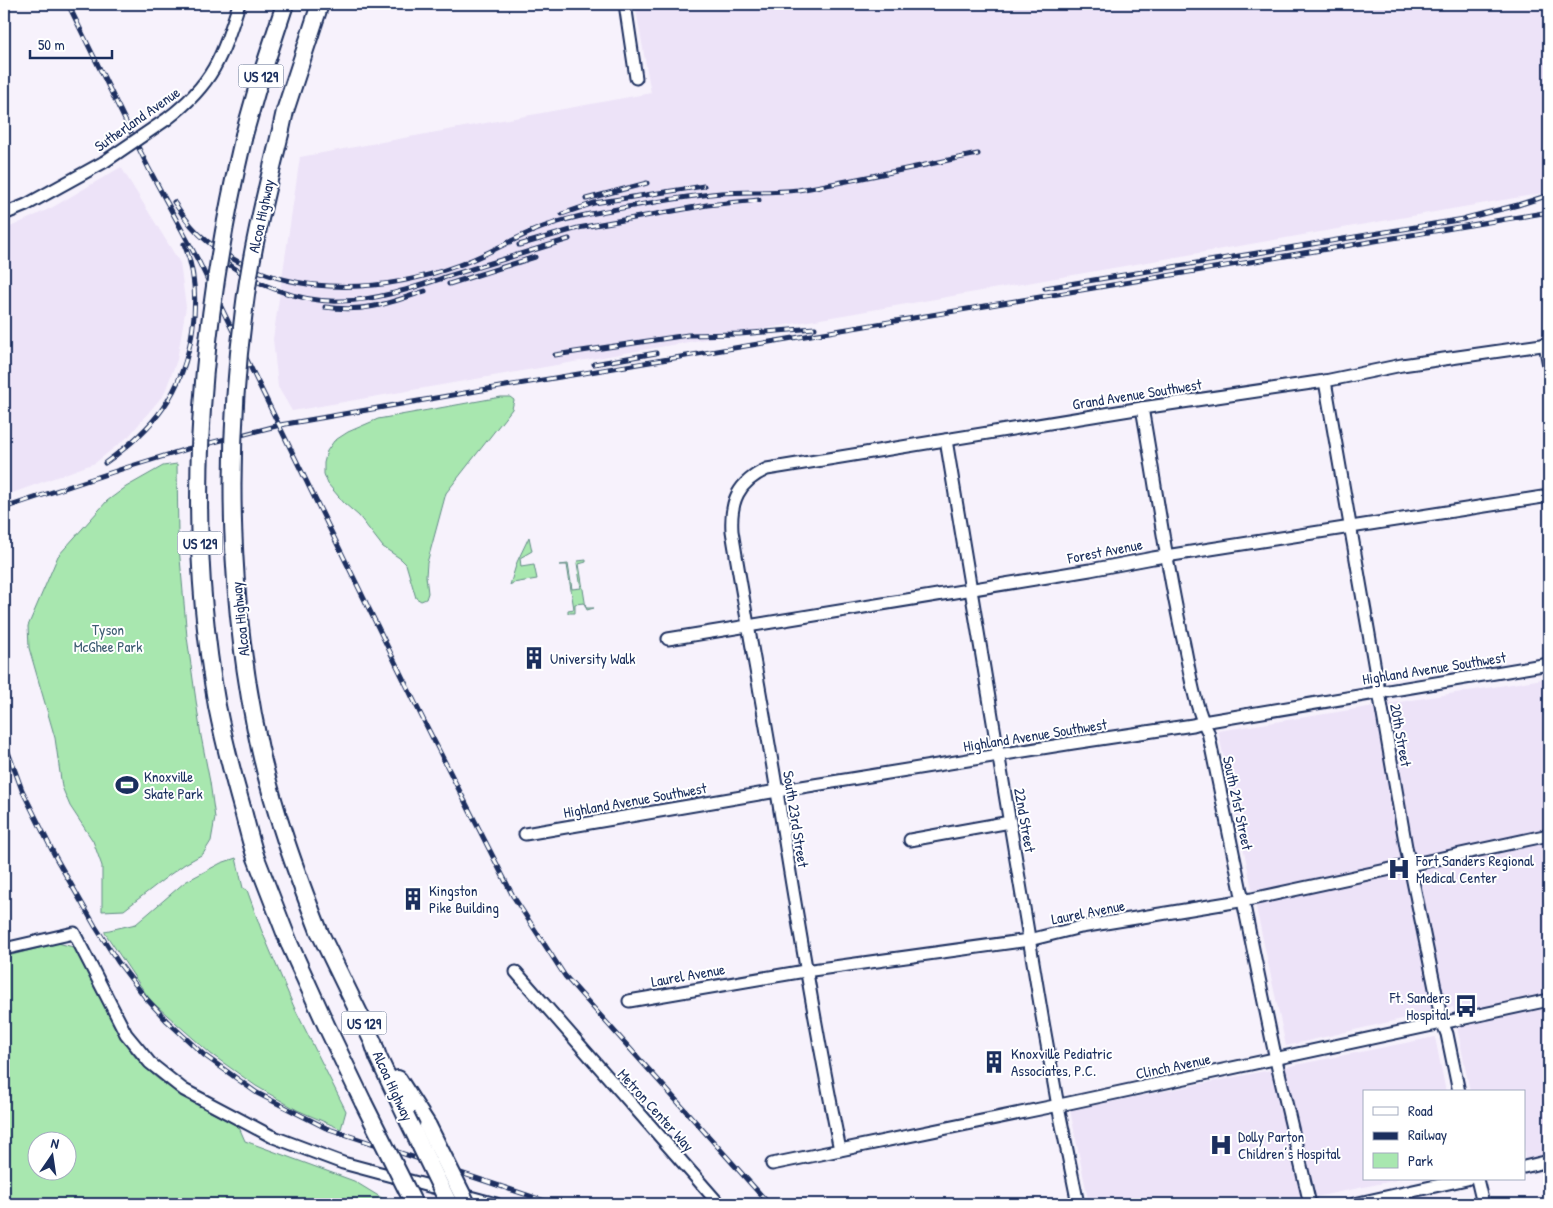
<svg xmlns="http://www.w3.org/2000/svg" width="1553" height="1208" font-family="'Patrick Hand',sans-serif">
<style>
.built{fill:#ede3f8}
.green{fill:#a8e7af;stroke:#628b86;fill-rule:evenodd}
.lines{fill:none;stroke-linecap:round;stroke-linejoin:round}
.minor-casing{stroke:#1b2f5e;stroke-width:15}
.highway-casing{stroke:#1b2f5e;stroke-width:20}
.minor{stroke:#fff;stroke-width:11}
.highway{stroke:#fff;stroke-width:16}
.rail-casing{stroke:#1b2f5e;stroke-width:5}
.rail{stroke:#fff;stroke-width:3;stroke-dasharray:9;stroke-linecap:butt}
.minor-bridge-casing{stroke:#1b2f5e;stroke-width:15;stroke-linecap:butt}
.highway-bridge-casing{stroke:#1b2f5e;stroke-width:20;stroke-linecap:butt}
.minor-bridge{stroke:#fff;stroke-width:11}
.highway-bridge{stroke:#fff;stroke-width:16}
.labels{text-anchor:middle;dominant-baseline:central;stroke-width:4;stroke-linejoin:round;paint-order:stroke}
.shield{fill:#fff;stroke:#5f6d8e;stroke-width:1}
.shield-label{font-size:14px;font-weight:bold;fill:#1b2f5e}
.street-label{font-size:15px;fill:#1b2f5e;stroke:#fff}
.park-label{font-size:15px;fill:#3e5d72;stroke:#fff}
.poi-label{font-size:15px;fill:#1b2f5e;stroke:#fff;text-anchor:start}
</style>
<rect width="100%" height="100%" fill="#f7f2fc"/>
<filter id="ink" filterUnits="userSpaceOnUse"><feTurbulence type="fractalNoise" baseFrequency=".02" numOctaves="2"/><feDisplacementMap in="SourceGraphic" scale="10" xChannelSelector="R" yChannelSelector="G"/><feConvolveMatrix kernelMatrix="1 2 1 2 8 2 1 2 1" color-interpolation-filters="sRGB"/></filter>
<g filter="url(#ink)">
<g class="built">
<polygon points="635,4 1455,4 1471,5 1549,4 1549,192 292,411 278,387 273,339 300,157 651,93"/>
<polygon points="121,167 180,263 186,307 177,360 164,394 129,436 95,463 4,496 4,230 53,207"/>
<polygon points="1549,678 1549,1156 1524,1162 1524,1092 1470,1092 1453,1007 1286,1046 1218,731"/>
<polygon points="1435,1037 1446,1092 1364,1092 1364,1179 1402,1179 1282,1204 1089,1204 1070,1110"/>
</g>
<g class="green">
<polygon points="501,397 510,397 514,400 512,409 446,493 427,563 426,576 428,593 426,599 421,601 416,598 406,564 401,559 383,547 359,516 344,503 328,484 324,474 324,463 327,451 334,441 348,432 378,419"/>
<polygon points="177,464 178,536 187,637 201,736 210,782 215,818 211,841 203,854 185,864 168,876 124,910 102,911 102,866 93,841 70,806 62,787 55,738 29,648 28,626 58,556 107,501 126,487 163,466"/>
<polygon points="529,537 532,551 520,558 521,567 534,565 537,579 513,583 510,585 517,562"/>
<polygon points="586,560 586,562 579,564 586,608 594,608 587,610 584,603 575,604 575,613 568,613 568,610 574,609 567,565 559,565 568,564 572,589 581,588 577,563 578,561"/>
<polygon points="236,858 243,888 247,890 261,929 294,1007 346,1111 341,1129 297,1110 256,1086 211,1054 150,1000 105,933 105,931 136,924 185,882 221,863"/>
<path d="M58,943L73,947L81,957L129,1049C155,1085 199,1107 238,1125L245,1141L354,1181L390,1203L360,1204H4V957ZM38,1140H68V1170H38Z"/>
</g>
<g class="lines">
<defs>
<g id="minor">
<polyline points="625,4 636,78"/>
<path d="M167,119C213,84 222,57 239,4"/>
<polyline points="4,214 26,205 104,162"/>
<polyline points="1545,344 1549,366"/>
<polyline points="1325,381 1406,847 1442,1022 1447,1034 1459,1092"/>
<path d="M1142,408C1156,486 1166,566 1184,644C1190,673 1194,705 1208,732L1276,1060L1310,1204"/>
<polyline points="946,440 1043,1022 1058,1106 1078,1204"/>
<polyline points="668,639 1090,570 1153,558 1549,496"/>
<polyline points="525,834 777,791 1073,743 1193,725 1203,722 1549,664"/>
<polyline points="910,840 1010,822"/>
<polyline points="4,949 74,933 126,1034 150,1063 184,1090 271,1136 343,1163 496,1204"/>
<polyline points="516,972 719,1204"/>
<polyline points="629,1001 805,971 1029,940 1081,927 1252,899 1549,835"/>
<path d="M840,1150C816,1031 796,912 777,792C763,705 746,618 732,531C730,501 738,482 767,469L1142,408L1325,381L1402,365L1549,344"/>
<polyline points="772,1164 1069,1103 1549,1000"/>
<polyline points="1524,1167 1549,1161"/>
<polyline points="1477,1179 1483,1204"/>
<polyline points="1354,1204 1467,1179"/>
</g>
<g id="highway">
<polyline points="280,134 285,111 320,4"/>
<polyline points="244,135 257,89 285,4"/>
<polyline points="319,931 373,1042 378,1057 406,1116"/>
<polyline points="289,943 327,1027 363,1102"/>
<polyline points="398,1079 428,1126"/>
</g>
</defs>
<use href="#minor" class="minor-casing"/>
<use href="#highway" class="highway-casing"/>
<use href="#minor" class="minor"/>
<use href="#highway" class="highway"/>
<defs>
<g id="rail">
<polyline points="68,4 149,169 199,262 421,715 513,896 565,976 769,1204"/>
<polyline points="586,199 647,183"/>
<path d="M174,202C183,216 194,231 207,241C278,299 378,295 459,265C490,254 518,235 549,225C562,220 576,217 590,214C633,206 677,197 721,193C746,191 772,193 798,190C858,180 918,166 978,154"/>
<polyline points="562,214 594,203 704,186"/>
<polyline points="1466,218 1518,205 1549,195"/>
<polyline points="519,245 578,228 707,205 759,200"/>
<path d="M222,259C254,285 300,303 342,301C379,300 415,287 449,276C489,264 529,251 569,239"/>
<polyline points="449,284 535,257"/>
<polyline points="1045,288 1464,219"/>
<path d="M325,307C365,313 389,303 425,291"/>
<polyline points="555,355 688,335 740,334 815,328"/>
<polyline points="594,364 656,353"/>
<path d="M105,463C126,448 148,430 163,408C193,366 205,293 184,244"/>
<polyline points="4,508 125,468 187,449 280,425 482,390 1549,212"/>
<polyline points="4,741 22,790 56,858 95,926 118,962 145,997 167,1021 204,1055 257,1093 326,1128 554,1204"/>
</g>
</defs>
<use href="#rail" class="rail-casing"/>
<use href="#rail" class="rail"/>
<defs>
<polyline id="minor-bridge" points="104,162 167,119"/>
<g id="highway-bridge">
<path d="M280,134C266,192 251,251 244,310C225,453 229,608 260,749C274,812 296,872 319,931"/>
<path d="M244,135C200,322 183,516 217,706C224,741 233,776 243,811C247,826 251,843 256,858C267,887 278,915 289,943"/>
<polyline points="363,1102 414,1204"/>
<polyline points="406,1116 449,1204"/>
<polyline points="428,1126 467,1204"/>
</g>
</defs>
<use href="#minor-bridge" class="minor-bridge-casing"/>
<use href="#highway-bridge" class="highway-bridge-casing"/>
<use href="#minor-bridge" class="minor-bridge"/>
<use href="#highway-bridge" class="highway-bridge"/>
</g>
</g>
<defs>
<symbol id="building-bare" viewBox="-9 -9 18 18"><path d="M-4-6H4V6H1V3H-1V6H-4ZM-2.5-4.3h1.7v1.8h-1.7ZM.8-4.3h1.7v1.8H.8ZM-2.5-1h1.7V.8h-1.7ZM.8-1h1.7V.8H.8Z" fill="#1b2f5e" stroke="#fff" stroke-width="2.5" paint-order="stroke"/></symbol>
<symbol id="stadium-bare" viewBox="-9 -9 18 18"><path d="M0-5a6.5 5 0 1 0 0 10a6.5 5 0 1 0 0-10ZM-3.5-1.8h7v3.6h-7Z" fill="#1b2f5e" stroke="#fff" stroke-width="2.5" paint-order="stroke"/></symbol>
<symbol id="hospital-bare" viewBox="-9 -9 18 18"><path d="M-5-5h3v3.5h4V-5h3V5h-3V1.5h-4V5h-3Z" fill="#1b2f5e" stroke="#fff" stroke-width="2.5" paint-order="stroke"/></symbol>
<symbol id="bus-bare" viewBox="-9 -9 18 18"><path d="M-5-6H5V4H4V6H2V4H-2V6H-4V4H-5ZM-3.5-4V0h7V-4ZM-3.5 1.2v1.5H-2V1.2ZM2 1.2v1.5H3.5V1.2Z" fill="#1b2f5e" stroke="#fff" stroke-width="2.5" paint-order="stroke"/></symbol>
</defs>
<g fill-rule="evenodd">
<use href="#building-bare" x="518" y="642" width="32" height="32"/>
<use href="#stadium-bare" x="111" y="769" width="32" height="32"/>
<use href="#hospital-bare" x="1383" y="853" width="32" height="32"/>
<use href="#building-bare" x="397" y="883" width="32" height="32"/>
<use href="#bus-bare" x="1450" y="990" width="32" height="32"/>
<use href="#building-bare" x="978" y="1046" width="32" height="32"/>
<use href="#hospital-bare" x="1205" y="1129" width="32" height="32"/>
</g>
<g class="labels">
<g class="shield">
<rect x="238.5" y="64.5" width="45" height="23" rx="4"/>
<rect x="177.5" y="531.5" width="45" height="23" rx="4"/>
<rect x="341.5" y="1011.5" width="45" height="23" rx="4"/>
</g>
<g class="shield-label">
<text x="261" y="76">US 129</text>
<text x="200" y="543">US 129</text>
<text x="364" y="1023">US 129</text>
</g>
<g class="street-label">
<text transform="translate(137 119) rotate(-35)">Sutherland Avenue</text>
<text transform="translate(261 216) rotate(-78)">Alcoa Highway</text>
<text transform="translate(1137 394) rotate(-9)">Grand Avenue Southwest</text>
<text transform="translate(1105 551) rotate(-11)">Forest Avenue</text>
<text transform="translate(240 619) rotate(-96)">Alcoa Highway</text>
<text transform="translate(1434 668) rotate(-9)">Highland Avenue Southwest</text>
<text transform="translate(1035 735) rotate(-9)">Highland Avenue Southwest</text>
<text transform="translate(1401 735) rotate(80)">20th Street</text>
<text transform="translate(635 800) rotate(-10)">Highland Avenue Southwest</text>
<text transform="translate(1238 803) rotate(78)">South 21st Street</text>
<text transform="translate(796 819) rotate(81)">South 23rd Street</text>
<text transform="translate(1025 820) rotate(80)">22nd Street</text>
<text transform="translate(1088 912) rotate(-11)">Laurel Avenue</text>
<text transform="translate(688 975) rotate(-10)">Laurel Avenue</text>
<text transform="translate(1173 1066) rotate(-12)">Clinch Avenue</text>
<text transform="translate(393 1086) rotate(65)">Alcoa Highway</text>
<text transform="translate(656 1110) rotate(48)">Metron Center Way</text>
</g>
<g class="park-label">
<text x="108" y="629">Tyson<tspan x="108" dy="17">McGhee Park</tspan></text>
</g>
<g class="poi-label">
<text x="550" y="658">University Walk</text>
<text x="144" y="776">Knoxville<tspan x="144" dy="17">Skate Park</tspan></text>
<text x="1416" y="860">Fort Sanders Regional<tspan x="1416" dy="17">Medical Center</tspan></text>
<text x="429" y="890">Kingston<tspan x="429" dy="17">Pike Building</tspan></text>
<text x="1450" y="997" text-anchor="end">Ft. Sanders<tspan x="1450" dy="17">Hospital</tspan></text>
<text x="1011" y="1053">Knoxville Pediatric<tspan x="1011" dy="17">Associates, P.C.</tspan></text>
<text x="1238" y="1136">Dolly Parton<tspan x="1238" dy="17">Children’s Hospital</tspan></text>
</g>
</g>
<rect width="1553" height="1208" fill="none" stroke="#fff" stroke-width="20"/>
<rect x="10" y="10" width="1533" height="1188" fill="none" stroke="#1b2f5e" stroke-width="2" filter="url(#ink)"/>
<rect x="1363" y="1090" width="162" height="90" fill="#ffffff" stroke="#a4acbf"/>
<rect x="1373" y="1107" width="25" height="8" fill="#ffffff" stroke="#a4acbf"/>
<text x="1408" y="1116" font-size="15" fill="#1b2f5e">Road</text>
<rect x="1373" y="1132" width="25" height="8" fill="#1b2f5e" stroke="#a4acbf"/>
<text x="1408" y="1140" font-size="15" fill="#1b2f5e">Railway</text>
<rect x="1373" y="1153" width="25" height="15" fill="#a8e7af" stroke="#a4acbf"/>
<text x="1408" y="1166" font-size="15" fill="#1b2f5e">Park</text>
<g transform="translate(52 1156) rotate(13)"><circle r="24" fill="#ffffff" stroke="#a4acbf"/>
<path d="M0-4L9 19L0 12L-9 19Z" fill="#1b2f5e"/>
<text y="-8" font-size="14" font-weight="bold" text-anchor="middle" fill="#1b2f5e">N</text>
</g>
<path d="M30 50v8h82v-8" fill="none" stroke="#1b2f5e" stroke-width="2.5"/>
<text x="38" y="50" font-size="15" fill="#1b2f5e" stroke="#ffffff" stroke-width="4" paint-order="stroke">50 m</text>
</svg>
